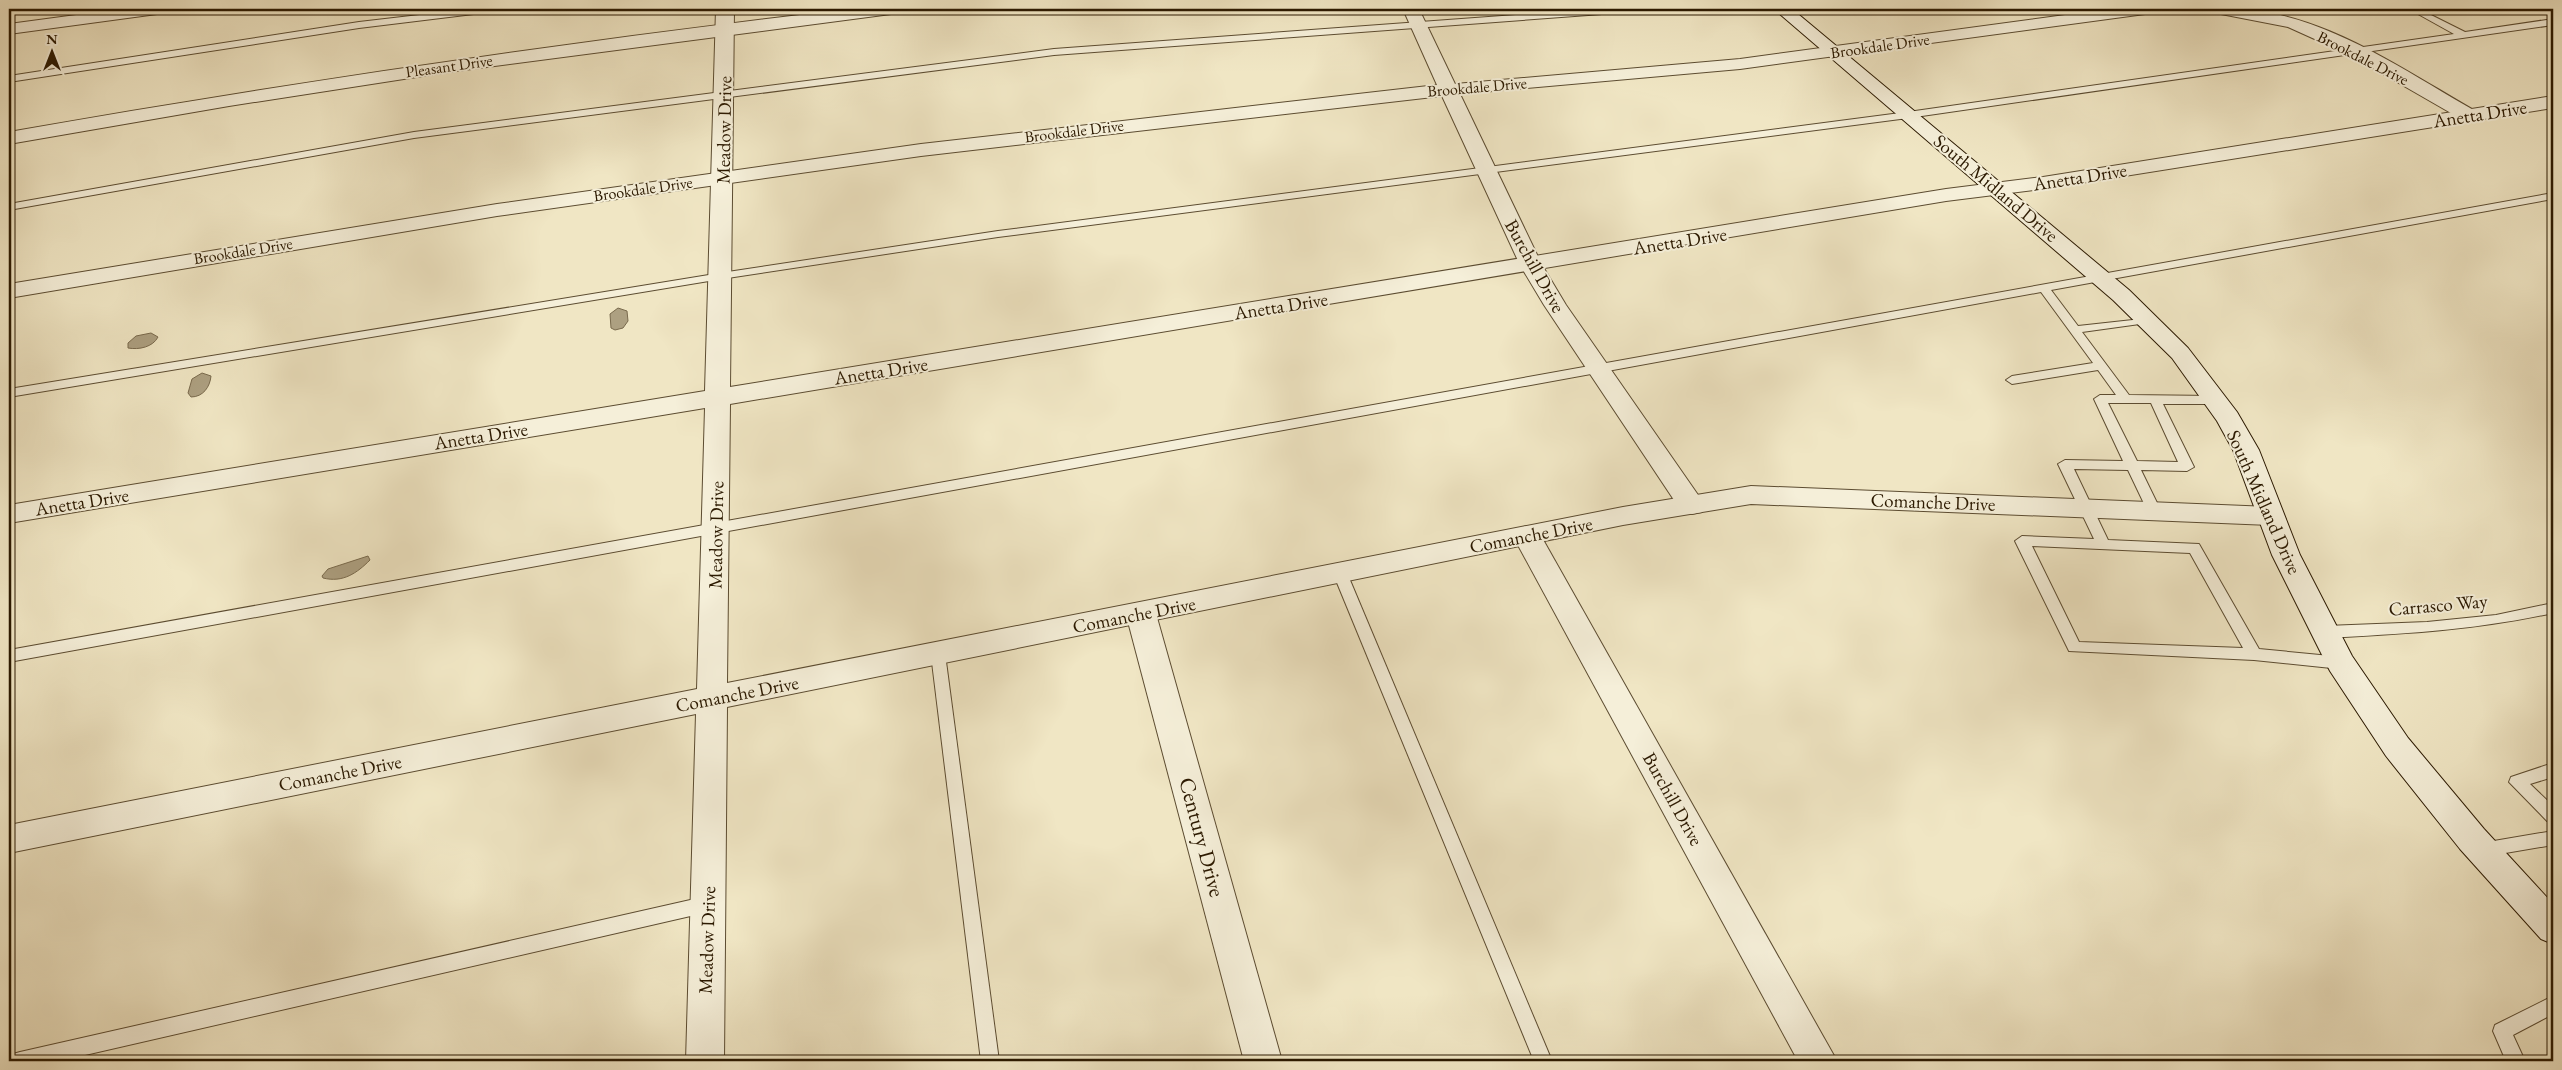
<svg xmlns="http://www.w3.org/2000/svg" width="2562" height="1070" font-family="'EB Garamond',serif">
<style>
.water{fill:#ada081;stroke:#796a4d}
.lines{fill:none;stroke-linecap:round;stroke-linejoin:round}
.service-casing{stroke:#5c4c31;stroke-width:2}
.minor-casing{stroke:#5c4c31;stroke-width:2}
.tertiary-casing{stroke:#5c4c31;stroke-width:2}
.secondary-casing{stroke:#2b1900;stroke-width:2}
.service{fill:#f5efd9;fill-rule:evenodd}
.minor{fill:#f5efd9;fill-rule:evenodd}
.tertiary{fill:#f5efd9;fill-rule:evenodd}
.secondary{fill:#f5efd9;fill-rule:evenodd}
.labels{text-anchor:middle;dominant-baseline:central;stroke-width:4;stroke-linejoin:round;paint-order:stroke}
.far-street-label{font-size:16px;fill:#2b1900;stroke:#f5efd9}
.street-label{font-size:19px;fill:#2b1900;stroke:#f5efd9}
.near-street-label{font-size:22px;fill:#2b1900;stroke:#f5efd9}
</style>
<rect width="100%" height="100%" fill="#f0e6c4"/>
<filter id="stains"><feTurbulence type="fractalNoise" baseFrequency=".004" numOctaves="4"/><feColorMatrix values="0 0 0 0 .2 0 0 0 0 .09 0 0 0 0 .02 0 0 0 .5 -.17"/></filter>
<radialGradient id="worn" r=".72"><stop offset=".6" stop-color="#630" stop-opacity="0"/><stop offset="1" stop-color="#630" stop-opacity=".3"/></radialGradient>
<g class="water">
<polygon points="618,308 627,311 628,321 623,328 615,330 611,328 610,314"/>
<path d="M151,333L158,337C153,347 139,350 128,348V343L136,336Z"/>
<path d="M202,373L211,376C210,387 203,397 191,397L188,393L192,379Z"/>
<path d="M368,556L370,560C357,573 343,583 323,578L322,576L328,569Z"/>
</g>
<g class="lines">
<defs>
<g id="service">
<polygon points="471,9 494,9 490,12 359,28 9,82 9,76 359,22"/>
<polygon points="1598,9 1633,9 1629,12 1054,55 414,138 9,210 9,204 414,132 1054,49"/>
<polygon points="2409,9 2419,9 2465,32 2553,19 2553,25 1908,118 998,237 721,279 9,397 9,389 721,273 998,231 1908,112 2454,34"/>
<path d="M2553,193V199L2051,290L2078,326L2151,318V322L2147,323L2082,332L2129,395L2214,396L2220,400L2214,404H2163L2194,467L2187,471L2141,470L2161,511L2159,514H2149L2128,470L2074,469L2108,540L2199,544L2259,649L2341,657L2346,659L2349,663L2346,667L2341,669L2254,660L2069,651L2015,541L2022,536L2094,539L2058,464L2065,460L2123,461L2094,399L2100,395H2116L2098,370L2012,384L2006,380L2012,376L2093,363L2041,292L9,662V650ZM2108,403H2151L2178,462L2137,461ZM2032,546L2190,553L2243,648L2079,642Z"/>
<polygon points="1340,568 1345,569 1347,573 1552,1061 1534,1061 1333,573 1335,569"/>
<path d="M2553,603V613C2476,630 2405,634 2326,638L2321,636L2319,632L2321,628L2326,626L2427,622L2496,615Z"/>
<polygon points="938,648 943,650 945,654 999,1061 981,1061 931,654 933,650"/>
<polygon points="2553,763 2553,777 2530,784 2553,806 2553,823 2547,821 2509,782 2511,777"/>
<polygon points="2553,831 2553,845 2482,857 2476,855 2474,850 2476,845 2482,843"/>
<polygon points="708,896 714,899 717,904 714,909 708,912 59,1061 11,1061 13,1054 20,1052"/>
<polygon points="2553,996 2553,1014 2513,1035 2525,1061 2506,1061 2493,1031 2495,1025"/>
</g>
<g id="minor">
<polygon points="121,9 166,9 163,13 157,14 9,34 9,24"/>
<path d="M850,9H900L897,13L891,14L449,72L229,106L9,144V132C288,83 568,42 850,9Z"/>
<polygon points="1403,9 1419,9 1455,84 1740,59 2109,9 2154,9 2151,13 2145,14 1740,69 1460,94 1542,265 1566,305 1705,505 1702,512 1692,514 1682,512 1544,305 1520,265 1442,96 921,156 497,216 9,298 9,284 497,204 921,144 1437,85"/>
<path d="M2212,9C2309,2 2396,66 2477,112L2480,116L2477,120H2463L2350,55L2288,27L2221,14L2215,13Z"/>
<polygon points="1527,526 1537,529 1541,536 1837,1061 1798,1061 1513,536 1517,529"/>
<polygon points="1141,603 1151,606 1156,614 1282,1061 1244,1061 1126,614 1131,606"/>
</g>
<g id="tertiary">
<polygon points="716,9 734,9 730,387 1946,189 2043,177 2553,96 2553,108 2043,189 1946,201 730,404 727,683 1623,507 1751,486 2270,507 2280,509 2284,516 2280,523 2270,525 1751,504 1623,525 727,707 724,1061 686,1061 696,714 9,853 9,825 697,689 705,408 9,523 9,505 705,391"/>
<polygon points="2543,9 2553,9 2553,15 2545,13"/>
</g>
<polygon id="secondary" points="1774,9 1792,9 2129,290 2188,348 2237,412 2259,450 2300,555 2352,656 2408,738 2484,829 2553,904 2553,944 2541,939 2460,849 2386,756 2330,671 2272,555 2233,450 2217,421 2172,358 2113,300"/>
</defs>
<use href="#service" class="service-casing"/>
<use href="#minor" class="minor-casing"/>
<use href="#tertiary" class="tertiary-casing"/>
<use href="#secondary" class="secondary-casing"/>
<use href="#service" class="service"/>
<use href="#minor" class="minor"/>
<use href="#tertiary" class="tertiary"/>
<use href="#secondary" class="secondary"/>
</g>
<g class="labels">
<g class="far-street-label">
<text transform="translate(1880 46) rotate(-8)">Brookdale Drive</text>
<text transform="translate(2363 58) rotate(27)">Brookdale Drive</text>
<text transform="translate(449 66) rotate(-8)">Pleasant Drive</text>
<text transform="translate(1477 87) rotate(-5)">Brookdale Drive</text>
<text transform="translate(1074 131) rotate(-7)">Brookdale Drive</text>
<text transform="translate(643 189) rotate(-8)">Brookdale Drive</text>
<text transform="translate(243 251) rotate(-9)">Brookdale Drive</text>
</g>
<g class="street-label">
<text transform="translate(2480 114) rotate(-9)">Anetta Drive</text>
<text transform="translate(724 130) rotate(-89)">Meadow Drive</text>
<text transform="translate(2080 177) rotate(-9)">Anetta Drive</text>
<text transform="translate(1996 188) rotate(40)">South Midland Drive</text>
<text transform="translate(1680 241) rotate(-9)">Anetta Drive</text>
<text transform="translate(1535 266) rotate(61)">Burchill Drive</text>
<text transform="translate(1281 306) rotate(-9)">Anetta Drive</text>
<text transform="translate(881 371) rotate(-9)">Anetta Drive</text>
<text transform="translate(481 436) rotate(-9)">Anetta Drive</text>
<text transform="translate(82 502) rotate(-9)">Anetta Drive</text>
<text transform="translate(1933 502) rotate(2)">Comanche Drive</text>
<text transform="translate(2264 502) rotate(66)">South Midland Drive</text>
<text transform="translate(716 535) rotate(-89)">Meadow Drive</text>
<text transform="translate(1531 535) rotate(-11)">Comanche Drive</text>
<text transform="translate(2438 605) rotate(-5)">Carrasco Way</text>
<text transform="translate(1134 615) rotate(-11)">Comanche Drive</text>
<text transform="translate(737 694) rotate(-11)">Comanche Drive</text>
<text transform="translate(340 773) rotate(-11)">Comanche Drive</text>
<text transform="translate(1673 799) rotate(61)">Burchill Drive</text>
<text transform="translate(707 940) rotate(-88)">Meadow Drive</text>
</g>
<g class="near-street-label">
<text transform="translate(1202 837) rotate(75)">Century Drive</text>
</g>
</g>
<rect width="2562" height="1070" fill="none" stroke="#f0e6c4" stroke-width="30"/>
<rect x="10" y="10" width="2542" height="1050" fill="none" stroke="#2b1900" stroke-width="2.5"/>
<rect x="15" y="15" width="2532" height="1040" fill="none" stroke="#2b1900"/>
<g transform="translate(52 52)" stroke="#f5efd9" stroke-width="4" paint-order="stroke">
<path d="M0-4L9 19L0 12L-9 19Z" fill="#2b1900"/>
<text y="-8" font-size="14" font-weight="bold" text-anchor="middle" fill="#2b1900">N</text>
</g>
<rect width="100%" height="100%" filter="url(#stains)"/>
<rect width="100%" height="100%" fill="url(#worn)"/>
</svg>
